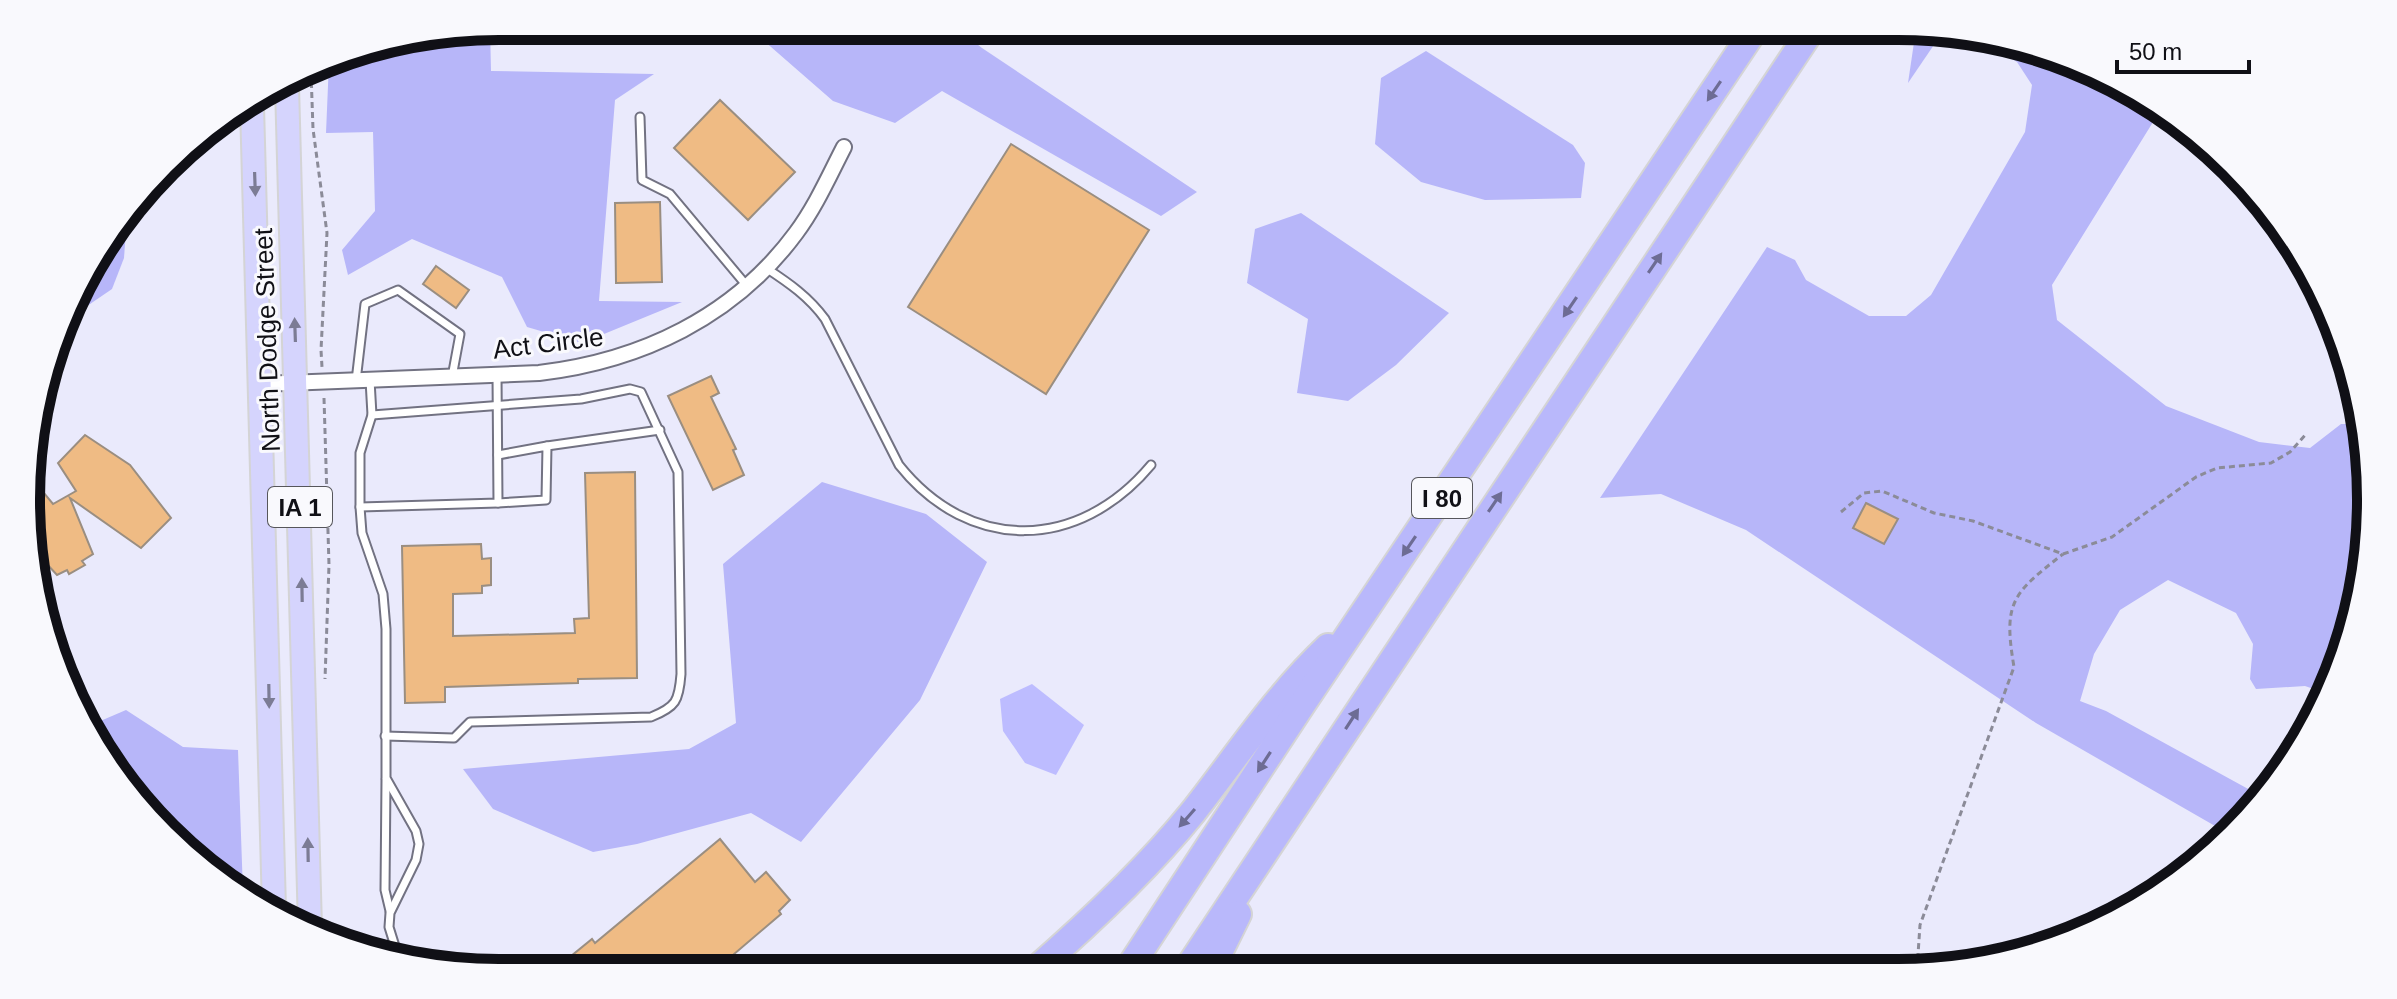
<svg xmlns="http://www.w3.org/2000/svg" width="2397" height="999" font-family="Arial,sans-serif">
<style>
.forest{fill:#b7b6f9}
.water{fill:#bdbcff}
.building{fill:#efbb84;stroke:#9a8e81;stroke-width:2}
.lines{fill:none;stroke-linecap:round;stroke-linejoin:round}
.service-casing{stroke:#727282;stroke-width:11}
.minor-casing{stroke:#727282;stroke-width:18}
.primary-casing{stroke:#d4d4d5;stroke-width:26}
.motorway-casing{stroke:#d4d4d5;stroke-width:30}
.path{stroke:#8b8b98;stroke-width:3;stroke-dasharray:6 4;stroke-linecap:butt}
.service{stroke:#fff;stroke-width:7}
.minor{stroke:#fff;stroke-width:14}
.primary{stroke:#d5d4fd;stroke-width:22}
.motorway{stroke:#b9b8fb;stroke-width:26}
.oneway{fill:#6d6c94}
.oneway2{fill:#7c7c95}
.labels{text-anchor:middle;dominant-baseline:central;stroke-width:6;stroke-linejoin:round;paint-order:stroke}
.shield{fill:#f9f9fd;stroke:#56565b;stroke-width:2}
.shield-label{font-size:24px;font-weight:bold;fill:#101016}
.street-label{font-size:26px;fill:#101016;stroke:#f9f9fd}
.rim{fill:none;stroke:#101016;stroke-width:10}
</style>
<rect width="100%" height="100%" fill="#eaeafc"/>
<g class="forest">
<polygon points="735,26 954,26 982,48 1197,192 1161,216 942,91 895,123 833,101 763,40"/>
<polygon points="490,28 491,71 654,74 615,100 599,301 682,302 582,343 527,327 502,277 412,239 348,275 342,250 375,211 373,132 326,133 329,62 347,51"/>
<polygon points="1916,29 1942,33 1908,83"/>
<polygon points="1982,40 2049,51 2158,114 2052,285 2057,320 2166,406 2259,442 2310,448 2341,424 2358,424 2370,468 2346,651 2325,693 2305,686 2256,689 2250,679 2253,644 2236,613 2168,580 2120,610 2094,654 2080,701 2106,711 2261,796 2229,834 2036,723 1746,530 1661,494 1600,498 1767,247 1795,260 1806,280 1869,316 1906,316 1931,295 2025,132 2032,85 2017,62"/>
<polygon points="1426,51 1573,145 1585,163 1581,198 1485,200 1421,182 1375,144 1381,78"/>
<polygon points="1301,213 1449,313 1396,365 1348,401 1297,393 1308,319 1247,283 1255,229"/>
<polygon points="127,217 124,258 112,289 71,317 89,263"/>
<polygon points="822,482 926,514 987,562 920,700 801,842 751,813 637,844 593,852 493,809 463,769 689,749 736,723 723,564"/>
<polygon points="126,710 183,747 238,750 243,892 212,875 106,762 98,722"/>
</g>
<polygon class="water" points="1032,684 1084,725 1056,775 1025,763 1003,731 1000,699"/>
<g class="building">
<polygon points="720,100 795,172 748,220 674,148"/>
<polygon points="1011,144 1149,230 1046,394 908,307"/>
<polygon points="660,202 662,282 616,283 615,203"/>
<polygon points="436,266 469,290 456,308 423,284"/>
<polygon points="711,376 719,393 711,397 736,449 733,450 744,475 713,490 668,396"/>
<polygon points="85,435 130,465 171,518 141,548 70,498 93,554 82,561 85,565 69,574 67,570 57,575 34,550 32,501 44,493 53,504 76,491 58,463"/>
<polygon points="635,472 637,678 578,679 578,683 445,687 445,702 405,703 402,546 481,544 482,559 491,558 491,585 482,586 482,593 453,594 453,636 575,633 574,619 589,618 585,473"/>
<polygon points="1866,503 1898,519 1884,544 1853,528"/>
<polygon points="720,839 755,882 766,872 790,900 779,911 781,914 713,972 574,973 565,961 592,939 595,943"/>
</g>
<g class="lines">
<defs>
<g id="service">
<polyline points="640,117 642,180 670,194 747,286"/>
<path d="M766,268C789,283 809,297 825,319L899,465C970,554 1079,551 1151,465"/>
<polyline points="370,380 372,415 360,453 360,507 362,533 383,594 386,629 386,778 416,831 419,844 416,860 390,913 389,927 398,956"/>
<polyline points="356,381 365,304 398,290 460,334 452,377"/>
<path d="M372,415L581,399L630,389L641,392L678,472L681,674C679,701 676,707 651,717L470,722L454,738L385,736"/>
<polyline points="547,446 660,430"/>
<polyline points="498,455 547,446 546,500 498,503"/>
<polyline points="360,507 498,503 497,375"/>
<polyline points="386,780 385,890 390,911"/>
</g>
<path id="minor" d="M261,384L539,373C641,361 734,317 796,233C816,206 829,176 844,147"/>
<g id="primary">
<polyline points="287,86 310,928"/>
<polyline points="252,106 274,909"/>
</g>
<g id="motorway">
<path d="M1034,971C1088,924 1148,868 1193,812C1237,756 1276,696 1328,647"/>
<polyline points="1127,971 1303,703 1757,26"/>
<polyline points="1186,971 1814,26"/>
<polyline points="1210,971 1238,914"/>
</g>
</defs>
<use href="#service" class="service-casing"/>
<use href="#minor" class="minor-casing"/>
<use href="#primary" class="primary-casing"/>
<use href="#motorway" class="motorway-casing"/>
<g class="path">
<polyline points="311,72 313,129 327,233 321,350 322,367"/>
<polyline points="324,398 329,565 325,679"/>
<polyline points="1841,512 1864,493 1882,491 1934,513 1973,521 2063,554 2112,537 2196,477 2217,468 2271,463 2290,452 2307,433"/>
<polyline points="331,930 331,939"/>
<path d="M1917,969L1920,925L2014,667C2003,602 2012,594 2063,554"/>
</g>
<use href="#service" class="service"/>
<use href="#minor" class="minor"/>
<use href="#primary" class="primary"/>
<use href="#motorway" class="motorway"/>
</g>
<defs><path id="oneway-solid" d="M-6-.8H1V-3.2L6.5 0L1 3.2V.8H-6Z" transform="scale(2)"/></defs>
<g class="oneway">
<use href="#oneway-solid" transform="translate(1714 91) rotate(124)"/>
<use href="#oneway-solid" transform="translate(1655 263) rotate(-56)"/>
<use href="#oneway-solid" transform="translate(1570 307) rotate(124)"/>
<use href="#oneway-solid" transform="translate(1495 502) rotate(-56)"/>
<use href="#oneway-solid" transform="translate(1409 546) rotate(124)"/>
<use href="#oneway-solid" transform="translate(1352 719) rotate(-57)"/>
<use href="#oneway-solid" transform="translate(1264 762) rotate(123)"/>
<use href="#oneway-solid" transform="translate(1187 818) rotate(131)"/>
</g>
<g class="oneway2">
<use href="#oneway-solid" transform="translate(255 184) rotate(88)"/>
<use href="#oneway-solid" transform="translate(295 330) rotate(-92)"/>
<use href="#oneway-solid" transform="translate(302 590) rotate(-91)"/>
<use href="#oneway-solid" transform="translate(269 696) rotate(89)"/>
<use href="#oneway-solid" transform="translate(308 850) rotate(-91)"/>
</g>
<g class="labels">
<g class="shield">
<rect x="1412" y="478" width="60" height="40" rx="6"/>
<rect x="268" y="487" width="64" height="40" rx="6"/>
</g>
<g class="shield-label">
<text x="1442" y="498">I 80</text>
<text x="300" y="507">IA 1</text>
</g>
<g class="street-label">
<text transform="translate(267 340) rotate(-92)">North Dodge Street</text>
<text transform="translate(548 343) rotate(-7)">Act Circle</text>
</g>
</g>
<path d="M0 0H2397V999H0ZM499 40H1898A459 459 0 0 1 2357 499V500A459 459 0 0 1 1898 959H499A459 459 0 0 1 40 500V499A459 459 0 0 1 499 40Z" fill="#f9f9fd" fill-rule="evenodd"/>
<path class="rim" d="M499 40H1898A459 459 0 0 1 2357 499V500A459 459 0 0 1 1898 959H499A459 459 0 0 1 40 500V499A459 459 0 0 1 499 40Z"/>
<path d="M2117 60v12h132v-12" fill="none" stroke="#101016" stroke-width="4"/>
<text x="2129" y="60" font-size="24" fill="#101016" stroke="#f9f9fd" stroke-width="6" paint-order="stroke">50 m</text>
</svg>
